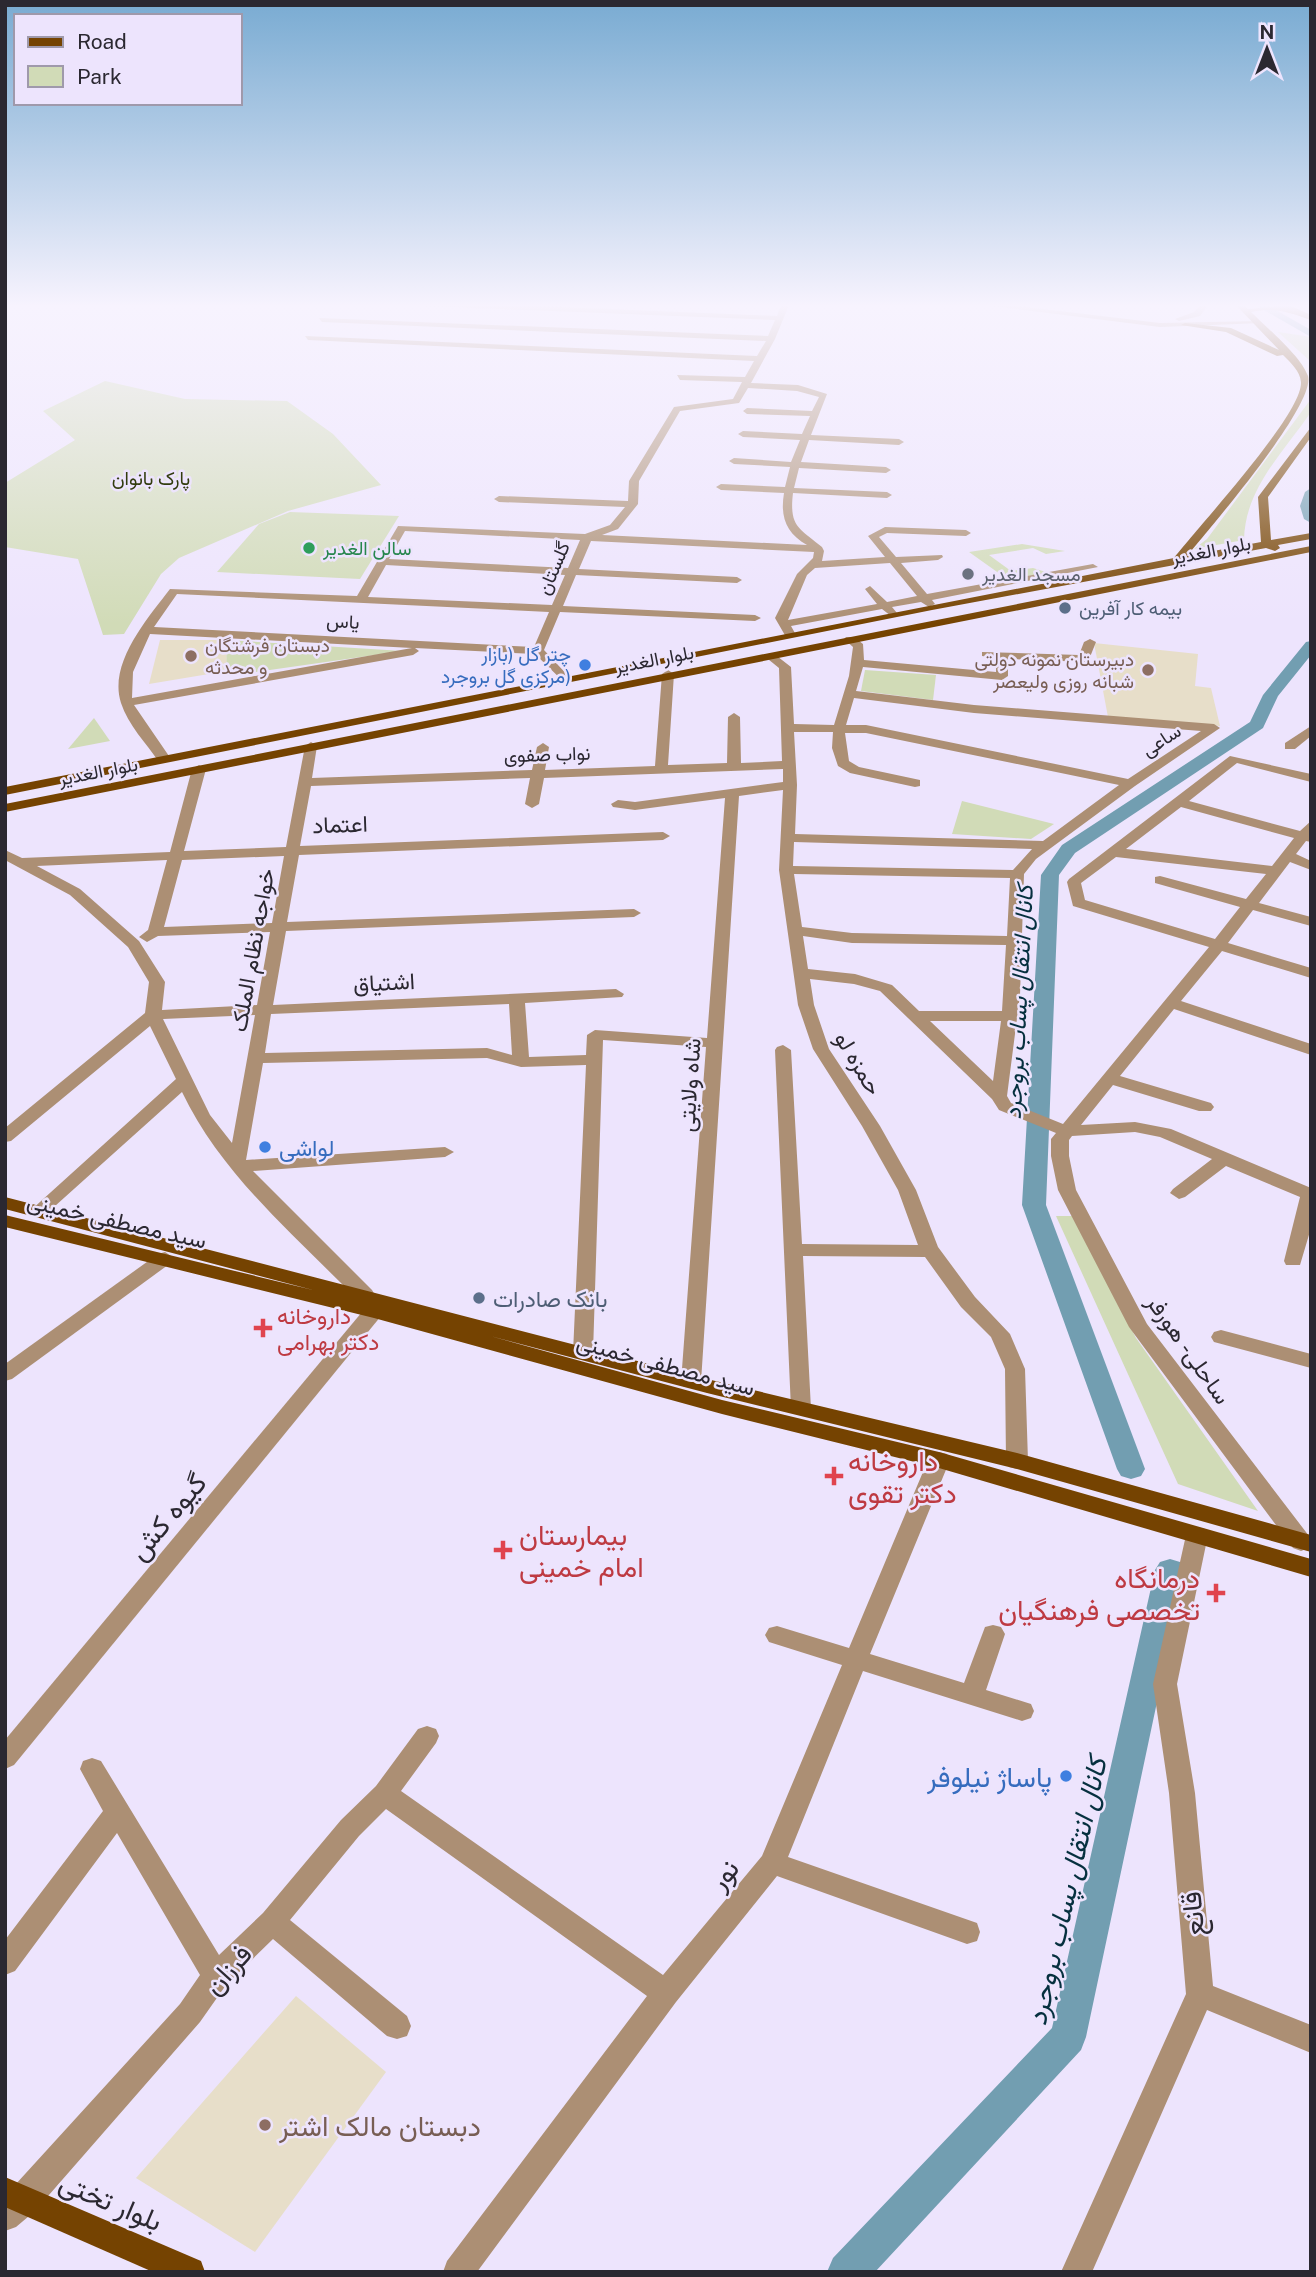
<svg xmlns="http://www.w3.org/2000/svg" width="1316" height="2277" font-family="'Public Sans',Vazirmatn,sans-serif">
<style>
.education{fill:#e7dec9}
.green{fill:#d1dbb7}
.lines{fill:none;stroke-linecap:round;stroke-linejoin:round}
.canal{fill:#729eb1;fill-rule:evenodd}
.minor{fill:#ac8f74;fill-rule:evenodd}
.major{fill:#754301;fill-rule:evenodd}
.leisure-dot{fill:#2e9e5b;stroke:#ede4fd;stroke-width:2.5}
.worship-dot{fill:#6b7280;stroke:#ede4fd;stroke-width:2.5}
.service-dot{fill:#5c6f8a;stroke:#ede4fd;stroke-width:2.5}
.education-dot{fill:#8d6e63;stroke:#ede4fd;stroke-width:2.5}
.shop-dot{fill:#3f7fe0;stroke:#ede4fd;stroke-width:2.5}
.health-dot{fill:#e0444e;stroke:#ede4fd;stroke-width:2.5}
.labels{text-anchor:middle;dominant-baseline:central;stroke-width:5;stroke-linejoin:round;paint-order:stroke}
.far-park-label{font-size:19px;fill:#323c0e;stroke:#ede4fd}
.far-leisure-label{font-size:19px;fill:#27864d;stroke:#ede4fd;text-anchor:start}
.far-street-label{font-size:19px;fill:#2b2831;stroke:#ede4fd}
.far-worship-label{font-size:19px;fill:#5b616d;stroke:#ede4fd;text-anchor:start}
.far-service-label{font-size:19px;fill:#4e5e75;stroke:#ede4fd;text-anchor:start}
.far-education-label{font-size:19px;fill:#785e54;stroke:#ede4fd;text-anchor:start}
.far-shop-label{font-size:19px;fill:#366cbe;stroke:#ede4fd;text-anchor:end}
.street-label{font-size:23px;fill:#2b2831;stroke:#ede4fd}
.shop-label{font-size:23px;fill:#366cbe;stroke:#ede4fd;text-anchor:start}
.service-label{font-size:23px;fill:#4e5e75;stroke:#ede4fd;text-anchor:start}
.health-label{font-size:23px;fill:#be3a42;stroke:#ede4fd;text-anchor:start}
.water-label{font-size:24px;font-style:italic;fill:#06303f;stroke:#ede4fd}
.near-health-label{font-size:28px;fill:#be3a42;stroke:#ede4fd;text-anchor:start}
.near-street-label{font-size:28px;fill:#2b2831;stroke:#ede4fd}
.near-shop-label{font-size:28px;fill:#366cbe;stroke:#ede4fd;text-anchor:end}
.near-water-label{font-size:28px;font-style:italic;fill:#06303f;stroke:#ede4fd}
.near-education-label{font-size:28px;fill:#785e54;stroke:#ede4fd;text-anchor:start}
</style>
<rect width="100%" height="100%" fill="#ede4fd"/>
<g class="education">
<polygon points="160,640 226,640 227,671 149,684"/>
<polygon points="1094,643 1198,654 1195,686 1211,688 1220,726 1108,717"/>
<polygon points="296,1996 386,2072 255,2252 136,2178"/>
</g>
<g class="green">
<polygon points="1278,332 1311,337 1311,363 1309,360"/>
<polygon points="105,381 185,399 287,401 333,434 381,485 288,511 179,558 161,574 124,634 103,635 78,559 5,547 5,483 75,440 43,411"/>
<path d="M1311,399V412C1283,453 1245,488 1244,540L1194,549L1207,539Z"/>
<polygon points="290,512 399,516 360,579 217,572 259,524"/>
<polygon points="1022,544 1065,551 1046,554 1033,548 989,555 1011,571 1033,568 1049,573 1007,579 969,552"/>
<polygon points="226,640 403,651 227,676"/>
<polygon points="865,670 936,675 933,700 861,691"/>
<polygon points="94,718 110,741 68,749"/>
<polygon points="962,801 1054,824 1031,839 952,834"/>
<polygon points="1056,1216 1072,1216 1136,1338 1258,1511 1178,1484"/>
</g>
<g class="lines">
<g class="canal">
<polygon points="1255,305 1267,305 1311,330 1311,337"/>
<polygon points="1311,488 1311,523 1304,519 1300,506 1305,492"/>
<polygon points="1311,641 1311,655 1278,696 1263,728 1075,853 1059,875 1046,1205 1145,1469 1141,1476 1131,1479 1121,1476 1117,1469 1022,1205 1041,875 1062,845 1250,722 1263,695 1306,642"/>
<polygon points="1170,1559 1180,1562 1185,1570 1086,2037 1081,2050 875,2272 827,2272 833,2258 1052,2028 1155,1570 1160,1562"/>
</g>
<g class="minor">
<path d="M400,305H515L777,316L781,305H789L775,339L751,383L798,385L827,394L811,435L899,439L904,442L899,445L809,440L801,462L886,467L891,470L886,473L799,468L794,488L887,492L892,495L887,498L793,493C789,527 799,528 822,547L824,551L822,561L885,557L868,536L885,527L966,530L971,533L966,536L887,533L879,537L896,557L942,555L943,557L938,560L901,563L927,594L1093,564L1098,567L932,600L935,604L929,607L921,602L892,607L897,613L891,616L882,609L791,626L796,635L790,638L786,637L775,618L797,574L813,558L814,552L591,541L579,569L737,577L742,580L737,583L576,575L563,606L755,615L761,618L755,621L560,612L544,650L572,680L566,684L535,654L415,648L419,651L413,655L134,705L171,759L164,763L159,762C146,743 128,725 121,703C108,663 148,618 170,589L357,596L398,526L585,534L610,525L625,507L499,502L494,499L499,496L628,501L629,481L674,407L733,399L742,382L680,380L677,375L745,377L754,361L308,340L305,336L757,356L766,341L322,322L319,318L768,336L775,320ZM748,388L797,391L819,397L812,411L747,408L743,411L747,414L810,416L802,434L743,431L738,434L743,437L800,440L791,462L734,458L729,461L734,464L790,467L785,487L721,484L716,487L721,490L784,493C780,517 786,533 807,545L602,535L618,529L638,504L639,481L680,411L739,403ZM405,531L580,540L568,568L389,559ZM890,563L917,596L887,602L870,586L865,589L877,604L788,620L807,575L815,568ZM386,565L565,575L552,605L368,597ZM177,594L549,612L534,647L154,627ZM150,634L412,648L132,698L133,672Z"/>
<polygon points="985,305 1010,305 1160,323 1258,321 1262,323 1160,327"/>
<polygon points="1200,305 1208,305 1200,316 1179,321 1175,319 1194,312"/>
<path d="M846,637H854L863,644L864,660L996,672V658L982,656V652L1079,655L1084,642L1090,639L1096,642L1088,662L1008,659V676L1002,680L863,667L856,691L974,705L1214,724L1220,728L1135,786L1036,859L1024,874L1020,995L1007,1096L1011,1103L1063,1124L1209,947L1073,906L1067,882L1069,879L1230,756L1311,774V782L1237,763L1189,801L1300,831L1311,821V842L1306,841L1296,854L1311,861V870L1290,862L1259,903L1311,917V926L1253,910L1228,943L1311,968V978L1222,951L1181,1001L1311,1044V1055L1174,1009L1120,1076L1211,1103L1214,1107L1211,1111H1199L1113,1085L1081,1125L1135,1122L1171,1129L1311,1188V1228L1300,1265H1286L1284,1261L1300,1197L1226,1166L1185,1197L1179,1199L1170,1193L1173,1189L1212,1159L1160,1137L1135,1132L1072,1136L1069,1140V1156L1076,1190L1147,1324L1309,1536V1548L1301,1551L1293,1548L1129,1327L1058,1190L1051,1156V1139L1056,1133L999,1110L992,1099L880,991L854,984L810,979L814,1005L829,1049L880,1126L916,1190L938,1247L975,1297L1010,1334L1025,1369L1028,1461L1025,1467L1017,1469L1009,1467L1006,1461L1005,1369L991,1337L961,1307L925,1257L803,1256L811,1409L808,1414H794L791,1409L775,1050L777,1047L783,1045L791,1050L802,1244L918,1245L898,1190L862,1126L813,1049L798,1005L779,870L783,790L739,796L701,1382L698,1387H684L681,1382L706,1047L603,1040L593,1353L590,1358H576L573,1353L586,1065L521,1067L487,1058L263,1063L246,1160L445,1147L454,1152L445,1157L253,1171L372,1290L375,1295L372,1300H358C295,1236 221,1174 182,1092L45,1215H33L30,1211L176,1079L150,1026L11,1141L5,1142V1128L145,1013L149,982L128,947L70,895L5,860V850L22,858L170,852L192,769L199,765L206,769L184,851L286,847L305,746L311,742L317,746L312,778L532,770L537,747L543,743L549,747L545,770L655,766L662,674L668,670L674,674L668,765L727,763L728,717L734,713L740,717L741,763L782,761L779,668L763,655L773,653L791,667L794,724L834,725L849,676L853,647L844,639ZM854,698L974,713L1201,731L1128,779L866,725H846ZM794,732H833L832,748L838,766L850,773L915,787L920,786V780L859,767L849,761L845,733H866L1119,785L1043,841L795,834L797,785ZM783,769V782L635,802L618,800L611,804L613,807L635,810L725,798L707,1038L595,1030L587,1035L586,1055L529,1057L525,1003L622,997L624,994L616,989L273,1005L286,931L634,917L641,913L634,909L287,922L299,855L663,840L670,836L663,832L300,846L311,786L530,778L525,804L532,808L539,804L544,778ZM1181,807L1294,838L1272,866L1126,849ZM794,842L1032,849L1013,870L793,866ZM284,856L272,923L164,927L182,860ZM1116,857L1266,874L1246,899L1160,876L1155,877V883L1240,907L1215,939L1085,900L1081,883ZM167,860L148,930L139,937L147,942L158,936L270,932L257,1005L162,1010L165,982L139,941L80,889L37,866ZM794,874L1010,878L1007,936L852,933L802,927ZM803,936L852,943L1006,945L1002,1011H919L892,985L855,974L808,969ZM509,1004L512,1055L487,1048L265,1053L271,1014ZM255,1015L232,1143L210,1115L163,1019ZM930,1021H1001L993,1081Z"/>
<polygon points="1311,726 1311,736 1295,749 1285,749 1285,743"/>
<polygon points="165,1252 174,1258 172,1262 12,1379 5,1381 5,1364 158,1254"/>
<polygon points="374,1304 381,1306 384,1311 381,1316 14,1765 5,1769 5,1740 367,1306"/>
<polygon points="1221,1330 1311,1354 1311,1368 1214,1342 1211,1337 1214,1332"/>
<polygon points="939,1452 947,1454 950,1460 870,1654 964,1683 985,1627 993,1625 1001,1627 1005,1634 986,1690 1031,1704 1034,1711 1031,1718 1022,1721 863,1671 788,1857 977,1923 980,1932 977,1941 967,1944 777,1876 676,2002 477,2272 443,2272 447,2261 647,1996 386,1809 359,1836 290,1920 407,2016 411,2026 407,2036 397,2039 387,2036 273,1939 226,1985 200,2022 35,2211 16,2227 5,2231 5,2196 180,2004 200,1975 117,1833 15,1971 5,1975 5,1940 103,1811 80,1769 83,1761 92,1758 101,1761 219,1955 263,1913 341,1820 376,1786 418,1729 427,1726 436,1729 439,1736 436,1743 401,1791 663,1975 762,1856 842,1665 769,1642 765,1635 769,1628 777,1626 849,1648 928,1460 931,1454"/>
<polygon points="1197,1527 1205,1529 1208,1535 1177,1684 1195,1793 1213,1986 1311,2025 1311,2053 1207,2010 1092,2272 1061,2272 1186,1994 1169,1793 1153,1684 1186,1535 1189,1529"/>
</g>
<g class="major">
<path d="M1236,305H1244L1248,309L1289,305L1311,315V320C1287,312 1277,307 1251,312C1267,328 1301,356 1308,376C1316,405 1209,529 1187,556L1261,542L1258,497L1311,427V437L1268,497L1271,540L1311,533V539L1278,545L1280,548L1275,551L1266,548L932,610L5,795V787L1174,558C1197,528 1303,414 1301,382C1300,371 1291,363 1283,355L1277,356L1226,332L1181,325L1185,323L1231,328L1279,350Z"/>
<polygon points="1311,546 1311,552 5,812 5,804"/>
<polygon points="5,1197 707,1379 1017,1453 1311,1535 1311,1552 1017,1469 707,1393 490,1336 722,1400 939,1452 1311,1559 1311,1577 939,1468 722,1414 374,1318 5,1227 5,1215 313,1290 5,1209"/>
<polygon points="5,2177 201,2261 205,2272 153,2272 5,2207"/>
</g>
</g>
<linearGradient id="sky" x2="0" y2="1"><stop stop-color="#79abd2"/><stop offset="0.49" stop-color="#f7f3fe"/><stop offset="1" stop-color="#f7f3fe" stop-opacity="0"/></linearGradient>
<rect width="1316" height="624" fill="url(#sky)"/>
<circle class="leisure-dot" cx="309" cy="548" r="7"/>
<circle class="worship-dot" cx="968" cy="574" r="7"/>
<g class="service-dot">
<circle cx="1065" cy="608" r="7"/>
<circle cx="479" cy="1298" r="7"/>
</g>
<g class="education-dot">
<circle cx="191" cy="656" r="7"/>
<circle cx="1148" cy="670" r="7"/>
<circle cx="265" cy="2125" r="7"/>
</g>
<g class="shop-dot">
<circle cx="585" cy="665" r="7"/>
<circle cx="265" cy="1147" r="7"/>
<circle cx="1066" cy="1776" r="7"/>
</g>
<g class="health-dot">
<path d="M259.5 1317.5h7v7h7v7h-7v7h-7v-7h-7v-7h7z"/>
<path d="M830.5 1465.5h7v7h7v7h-7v7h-7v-7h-7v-7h7z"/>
<path d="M499.5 1539.5h7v7h7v7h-7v7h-7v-7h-7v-7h7z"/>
<path d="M1212.5 1582.5h7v7h7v7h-7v7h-7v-7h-7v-7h7z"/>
</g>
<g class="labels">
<g class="far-park-label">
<text x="151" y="478">پارک بانوان</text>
</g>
<g class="far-leisure-label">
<text x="323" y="548">سالن الغدیر</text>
</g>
<g class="far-street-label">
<text transform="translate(1211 550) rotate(-11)">بلوار الغدیر</text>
<text transform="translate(553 568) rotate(-67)">گلستان</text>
<text transform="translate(343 621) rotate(3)">یاس</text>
<text transform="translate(654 659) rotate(-11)">بلوار الغدیر</text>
<text transform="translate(1161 740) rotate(-33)">ساعی</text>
<text transform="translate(547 754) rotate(-2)">نواب صفوی</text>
<text transform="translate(98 771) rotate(-11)">بلوار الغدیر</text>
</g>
<g class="far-worship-label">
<text x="982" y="574">مسجد الغدیر</text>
</g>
<g class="far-service-label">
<text x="1079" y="608">بیمه کار آفرین</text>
</g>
<g class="far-education-label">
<text x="205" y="645">دبستان فرشتگان<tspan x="205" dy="22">و محدثه</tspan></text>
<text x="1134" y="659" text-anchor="end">دبیرستان نمونه دولتی<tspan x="1134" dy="22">شبانه روزی ولیعصر</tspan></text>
</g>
<g class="far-shop-label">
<text x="571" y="654">چتر گل (بازار<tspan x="571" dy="22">مرکزی گل بروجرد)</tspan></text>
</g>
<g class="street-label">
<text transform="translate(340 824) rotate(-2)">اعتماد</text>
<text transform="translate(252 950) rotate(-80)">خواجه نظام الملک</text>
<text transform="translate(384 982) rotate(-3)">اشتیاق</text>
<text transform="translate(859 1063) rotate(59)">حمزه لو</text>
<text transform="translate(689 1085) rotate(-86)">شاه ولایتی</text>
<text transform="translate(117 1220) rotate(13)">سید مصطفی خمینی</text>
<text transform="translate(1189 1349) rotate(55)">ساحلی - هورفر</text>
<text transform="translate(666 1364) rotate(15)">سید مصطفی خمینی</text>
</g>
<g class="shop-label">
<text x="279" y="1147">لواشی</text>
</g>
<g class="service-label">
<text x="493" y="1298">بانک صادرات</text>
</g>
<g class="health-label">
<text x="277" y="1315">داروخانه<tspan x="277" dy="26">دکتر بهرامی</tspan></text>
</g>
<g class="water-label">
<text transform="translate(1018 1002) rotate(-87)">کانال انتقال پساب بروجرد</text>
</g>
<g class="near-health-label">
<text x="848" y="1460">داروخانه<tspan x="848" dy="32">دکتر تقوی</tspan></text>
<text x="519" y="1534">بیمارستان<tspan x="519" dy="32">امام خمینی</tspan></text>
<text x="1200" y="1577" text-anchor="end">درمانگاه<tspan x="1200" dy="32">تخصصی فرهنگیان</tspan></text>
</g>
<g class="near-street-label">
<text transform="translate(167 1516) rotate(-50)">گیوه کش</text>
<text transform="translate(723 1874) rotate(-51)">نور</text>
<text transform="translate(1192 1914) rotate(-95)">قانع</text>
<text transform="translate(227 1969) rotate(-48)">فرزان</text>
<text transform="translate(111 2201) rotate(23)">بلوار تختی</text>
</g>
<g class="near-shop-label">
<text x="1052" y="1776">پاساژ نیلوفر</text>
</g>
<g class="near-water-label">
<text transform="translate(1066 1891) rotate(-77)">کانال انتقال پساب بروجرد</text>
</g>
<g class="near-education-label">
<text x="279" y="2125">دبستان مالک اشتر</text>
</g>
</g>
<rect width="1316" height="2277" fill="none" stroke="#2b2831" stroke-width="14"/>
<rect x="14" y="14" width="228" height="91" fill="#ede4fd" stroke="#9f99ab" stroke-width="2"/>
<rect x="28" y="37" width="35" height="10" fill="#754301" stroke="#9f99ab" stroke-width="2"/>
<text x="77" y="49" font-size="21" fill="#2b2831">Road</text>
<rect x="28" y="66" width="35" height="21" fill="#d1dbb7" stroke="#9f99ab" stroke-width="2"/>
<text x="77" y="84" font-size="21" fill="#2b2831">Park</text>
<g transform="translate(1267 49)" stroke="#ede4fd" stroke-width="5" paint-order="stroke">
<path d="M0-5L12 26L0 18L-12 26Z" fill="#2b2831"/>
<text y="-10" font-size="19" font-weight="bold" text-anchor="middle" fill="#2b2831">N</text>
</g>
</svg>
